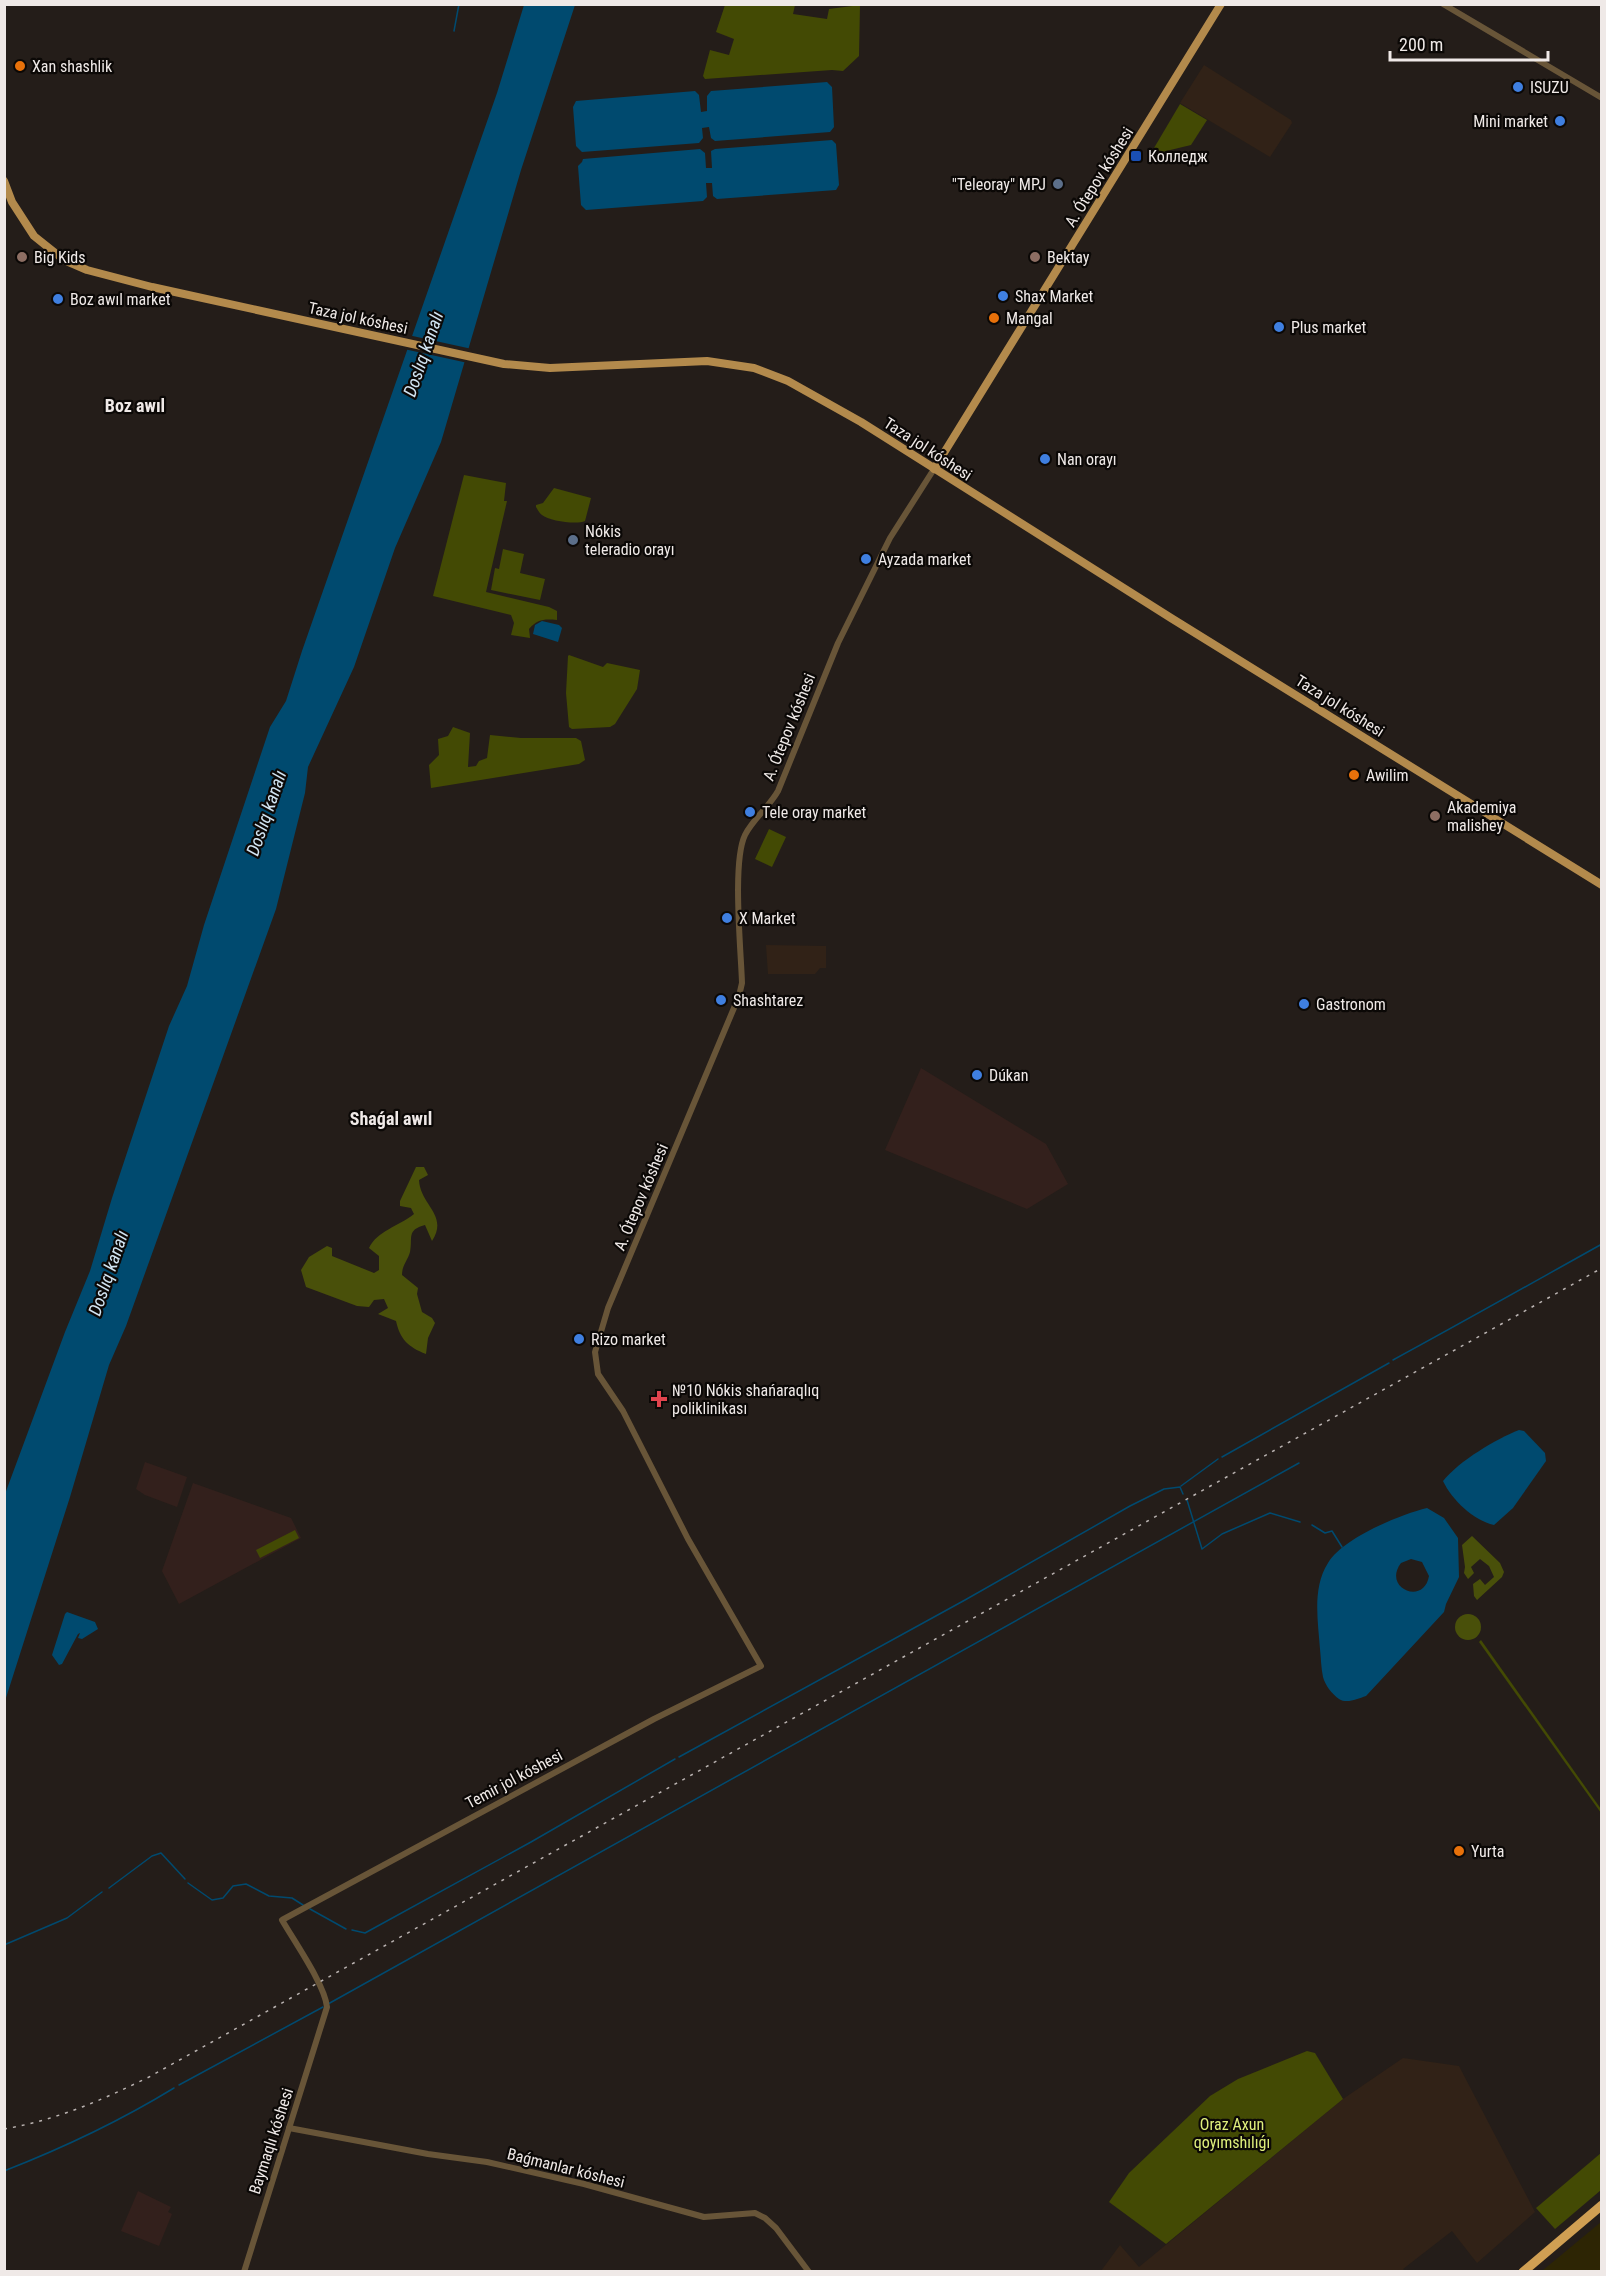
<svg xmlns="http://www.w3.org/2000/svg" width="1606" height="2276" font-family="'Roboto Condensed',sans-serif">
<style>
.industrial{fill:#312217}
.education{fill:#33201c}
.green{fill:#434a04}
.forest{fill:#49500a}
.sand{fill:#2d2504}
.water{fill:#004a6f;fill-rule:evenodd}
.pier{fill:#241d19}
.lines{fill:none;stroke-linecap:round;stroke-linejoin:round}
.stream{stroke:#004a6f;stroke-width:1.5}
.minor{stroke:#685538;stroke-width:6}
.major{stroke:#b38a4c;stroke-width:8}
.highway{stroke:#d09f53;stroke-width:9}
.rail{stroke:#bab3b1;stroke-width:1.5;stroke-dasharray:3 6;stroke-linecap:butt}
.food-dot{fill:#e8710a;stroke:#0b0806;stroke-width:2}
.shop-dot{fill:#3f7fe0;stroke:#0b0806;stroke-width:2}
.transit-dot{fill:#1a4fb4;stroke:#0b0806;stroke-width:2}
.service-dot{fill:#5c6f8a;stroke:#0b0806;stroke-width:2}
.education-dot{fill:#8d6e63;stroke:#0b0806;stroke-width:2}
.health-dot{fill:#e0444e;stroke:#0b0806;stroke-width:2}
.labels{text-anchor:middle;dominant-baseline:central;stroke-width:4.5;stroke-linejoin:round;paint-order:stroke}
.poi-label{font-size:16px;fill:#efe9e7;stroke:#0b0806;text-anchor:start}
.street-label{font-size:16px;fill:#efe9e7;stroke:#0b0806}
.park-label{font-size:16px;fill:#dfef7c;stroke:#0b0806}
.water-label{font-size:18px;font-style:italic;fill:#d2e5f3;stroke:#0b0806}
.neighbourhood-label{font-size:18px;font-weight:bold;fill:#efe9e7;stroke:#0b0806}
</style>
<rect width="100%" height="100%" fill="#241d19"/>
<g class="industrial">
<polygon points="1204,65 1291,120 1292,123 1270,157 1180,103"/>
<polygon points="766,945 826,946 826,968 820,968 815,974 768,974"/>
<polygon points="1403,2058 1459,2066 1535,2212 1477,2263 1452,2231 1403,2269 1405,2271 1101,2271 1120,2245 1139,2267 1343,2099"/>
</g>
<g class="education">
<polygon points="921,1068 1046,1144 1068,1184 1027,1209 885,1150"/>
<polygon points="145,1462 187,1477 177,1507 145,1495 136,1489"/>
<polygon points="193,1483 291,1518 301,1538 179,1604 162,1571"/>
<polygon points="138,2191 171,2207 168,2212 172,2214 159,2246 121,2231"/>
</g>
<g class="green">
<polygon points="725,5 795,5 793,14 827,19 829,9 860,5 859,56 843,71 832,70 705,79 703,76 710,50 729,55 734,39 716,32"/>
<polygon points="1180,104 1207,120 1191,145 1162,152 1154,148"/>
<path d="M464,475L506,483L504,501H507L486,592L549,607L557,611V620C544,619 538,619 529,629L530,638L511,635L514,623L511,615L433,596Z"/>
<path d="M554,488L591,498L585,521C577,525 549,521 542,515C539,513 538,510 536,507V505L543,503Z"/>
<polygon points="503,549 524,554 520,573 545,579 540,600 491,590 495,568 499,569"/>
<polygon points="569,655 603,667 607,663 640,670 637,689 615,724 610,727 572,729 569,727 566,693 568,656"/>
<polygon points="453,727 470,733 468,767 476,766 479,761 487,758 490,735 521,738 576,738 581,741 585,760 579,764 431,788 429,765 439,755 438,739 448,736"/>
<polygon points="769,829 786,837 772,867 755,859"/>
<polygon points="295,1530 299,1538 260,1558 256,1550"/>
<polygon points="1481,1640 1601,1809 1601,1813 1479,1642"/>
<polygon points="1307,2051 1315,2053 1343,2099 1166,2244 1109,2202 1129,2173 1210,2096 1238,2079"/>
<polygon points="1601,2153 1601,2190 1555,2229 1536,2208"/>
</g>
<g class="forest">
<path d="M416,1167H424L428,1175L419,1180C420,1205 449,1215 432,1241L425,1225C406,1230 413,1238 410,1252C408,1260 402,1265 402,1275L418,1288L417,1294L422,1312L432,1318L435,1323L428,1338L426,1354C408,1347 400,1339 396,1321L378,1314L388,1308L384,1299L374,1300L369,1307L357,1306L306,1287L301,1270L309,1257L327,1246L332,1248V1256L374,1273L379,1270V1256L369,1248C377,1231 399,1226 414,1214L411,1208L400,1206V1201Z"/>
<polygon points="1472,1536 1500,1563 1504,1572 1502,1577 1477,1600 1474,1596 1473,1584 1480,1579 1485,1585 1494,1577 1489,1566 1480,1559 1471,1567 1474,1573 1468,1579 1464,1573 1465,1567 1462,1545"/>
<circle cx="1468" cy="1627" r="13"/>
</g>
<polygon class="sand" points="1601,2222 1601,2271 1542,2271"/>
<g class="water">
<polygon points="524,5 575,5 521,170 441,442 395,548 354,667 308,767 305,793 276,909 126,1326 109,1365 70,1497 5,1701 5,1494 65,1332 90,1271 112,1198 169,1026 187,986 204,925 270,727 286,701 302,651 497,93"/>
<polygon points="827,82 832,87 834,127 830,132 715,141 711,138 709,127 702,128 703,138 699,143 582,152 576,146 573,107 576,101 695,91 699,95 701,112 707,111 707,96 711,91"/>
<polygon points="832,140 836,144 839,185 836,190 717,199 713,196 712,183 706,183 707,197 703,201 586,210 581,205 578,166 582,162 583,159 700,149 705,153 706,168 712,168 711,151 715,149"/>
<polygon points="542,621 559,625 562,628 558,642 533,634 535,625"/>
<path d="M1519,1430L1524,1431L1545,1453L1546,1461L1513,1508L1494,1525C1473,1520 1452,1500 1443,1481C1459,1461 1496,1439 1519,1430Z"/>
<path d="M1427,1508L1444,1518L1458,1538L1459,1577L1446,1604L1444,1612L1366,1696C1357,1699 1347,1704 1339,1699C1332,1694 1325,1685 1323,1677C1321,1668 1321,1658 1320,1649C1318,1621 1312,1588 1328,1563C1343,1538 1399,1515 1427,1508ZM1411,1559L1422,1562L1429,1576C1424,1606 1382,1588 1401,1563Z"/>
<polygon points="67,1612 95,1622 98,1629 82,1639 78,1638 80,1633 78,1634 62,1664 59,1665 52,1655 65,1614"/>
</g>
<polygon class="pier" points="408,335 472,349 468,363 404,349"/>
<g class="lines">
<g class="stream">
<polyline points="454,31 459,4"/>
<path d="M1393,1360C1463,1322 1532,1283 1602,1244"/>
<polyline points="1222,1457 1389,1363"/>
<polyline points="1181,1486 1218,1459"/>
<polyline points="1187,1500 1202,1549 1222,1534 1270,1513 1300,1522"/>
<polyline points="1312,1525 1325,1533 1332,1531 1342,1547"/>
<polyline points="679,1757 965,1600 1130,1506 1164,1489 1180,1487 1183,1494"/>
<polyline points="188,1883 212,1900 223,1898 233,1886 246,1884 269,1896 292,1898 303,1905"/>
<polyline points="109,1888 152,1856 161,1853 185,1879"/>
<polyline points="310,1909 346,1929"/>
<polyline points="352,1930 365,1933 531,1842 675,1759"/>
<polyline points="4,1945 67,1918 102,1892"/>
<polyline points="328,2004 1299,1463"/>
<polyline points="179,2085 323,2007"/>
<path d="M4,2171C63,2148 120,2121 174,2088"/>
</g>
<g class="minor">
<polyline points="1443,4 1602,98"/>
<polyline points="289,2128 428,2154 487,2162 584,2184 704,2217 755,2213 765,2218 776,2228 809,2272"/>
<path d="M244,2272L327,2007C325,1985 294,1941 282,1920L654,1719L761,1666L688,1539L623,1411L598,1374L595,1352L608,1308L739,996L742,983C741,950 732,862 745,835C753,819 769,807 778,791L838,643L890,538L934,469"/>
</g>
<g class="major">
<polyline points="4,181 12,202 34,236 64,260 87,270 152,287 504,364 550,368 707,361 754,368 788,381 861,422 1171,618 1602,885"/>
<polyline points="934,469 1221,4"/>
</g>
<polyline class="highway" points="1523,2272 1602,2205"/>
<path class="rail" d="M4,2129C57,2120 102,2100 149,2077L1602,1268"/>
</g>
<g class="food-dot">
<circle cx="20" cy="66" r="6"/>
<circle cx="994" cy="318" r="6"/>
<circle cx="1354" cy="775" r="6"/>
<circle cx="1459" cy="1851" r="6"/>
</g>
<g class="shop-dot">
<circle cx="1518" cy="87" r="6"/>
<circle cx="1560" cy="121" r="6"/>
<circle cx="1003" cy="296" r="6"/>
<circle cx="58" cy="299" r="6"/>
<circle cx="1279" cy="327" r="6"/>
<circle cx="1045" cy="459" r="6"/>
<circle cx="866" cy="559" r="6"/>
<circle cx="750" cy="812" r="6"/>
<circle cx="727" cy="918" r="6"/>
<circle cx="721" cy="1000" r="6"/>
<circle cx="1304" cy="1004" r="6"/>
<circle cx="977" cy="1075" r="6"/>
<circle cx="579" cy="1339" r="6"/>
</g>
<rect class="transit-dot" x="1130" y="150" width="12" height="12" rx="3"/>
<g class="service-dot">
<circle cx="1058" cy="184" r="6"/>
<circle cx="573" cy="540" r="6"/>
</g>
<g class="education-dot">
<circle cx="22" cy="257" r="6"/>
<circle cx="1035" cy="257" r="6"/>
<circle cx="1435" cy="816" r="6"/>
</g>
<path class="health-dot" d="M656 1390h6v6h6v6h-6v6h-6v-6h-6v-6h6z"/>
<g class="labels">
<g class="poi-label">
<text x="32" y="66">Xan shashlik</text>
<text x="1530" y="87">ISUZU</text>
<text x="1548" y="121" text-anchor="end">Mini market</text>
<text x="1148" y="156">Колледж</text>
<text x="1046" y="184" text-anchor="end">"Teleoray" MPJ</text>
<text x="34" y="257">Big Kids</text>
<text x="1047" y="257">Bektay</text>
<text x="1015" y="296">Shax Market</text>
<text x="70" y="299">Boz awıl market</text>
<text x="1006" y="318">Mangal</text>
<text x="1291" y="327">Plus market</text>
<text x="1057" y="459">Nan orayı</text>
<text x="585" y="531">Nókis<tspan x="585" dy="18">teleradio orayı</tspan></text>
<text x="878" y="559">Ayzada market</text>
<text x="1366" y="775">Awilim</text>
<text x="1447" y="807">Akademiya<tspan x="1447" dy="18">malishey</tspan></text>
<text x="762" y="812">Tele oray market</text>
<text x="739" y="918">X Market</text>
<text x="733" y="1000">Shashtarez</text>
<text x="1316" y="1004">Gastronom</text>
<text x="989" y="1075">Dúkan</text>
<text x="591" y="1339">Rizo market</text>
<text x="672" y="1390">№10 Nókis shańaraqlıq<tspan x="672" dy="18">poliklinikası</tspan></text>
<text x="1471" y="1851">Yurta</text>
</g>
<g class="street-label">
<text transform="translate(1099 177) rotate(-58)">A. Ótepov kóshesi</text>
<text transform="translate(358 318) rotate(12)">Taza jol kóshesi</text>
<text transform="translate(928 449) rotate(33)">Taza jol kóshesi</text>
<text transform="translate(1340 706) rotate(32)">Taza jol kóshesi</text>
<text transform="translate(789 727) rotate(-68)">A. Ótepov kóshesi</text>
<text transform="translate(641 1197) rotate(-67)">A. Ótepov kóshesi</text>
<text transform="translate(514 1779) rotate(-28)">Temir jol kóshesi</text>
<text transform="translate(271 2141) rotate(-72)">Baymaqlı kóshesi</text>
<text transform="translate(566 2168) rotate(14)">Baǵmanlar kóshesi</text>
</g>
<g class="park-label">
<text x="1232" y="2124">Oraz Axun<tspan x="1232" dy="18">qoyımshılıǵı</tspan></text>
</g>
<g class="water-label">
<text transform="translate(423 354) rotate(-71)">Doslıq kanalı</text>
<text transform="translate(266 813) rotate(-71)">Doslıq kanalı</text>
<text transform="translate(108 1273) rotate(-71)">Doslıq kanalı</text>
</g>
<g class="neighbourhood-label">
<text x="135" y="405">Boz awıl</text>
<text x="391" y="1118">Shaǵal awıl</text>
</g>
</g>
<rect width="1606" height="2276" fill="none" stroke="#efe9e7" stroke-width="12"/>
<path d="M1390 51v9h158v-9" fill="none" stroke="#efe9e7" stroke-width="3"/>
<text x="1399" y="51" font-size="18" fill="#efe9e7" stroke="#0b0806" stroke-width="4.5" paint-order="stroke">200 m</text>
</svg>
